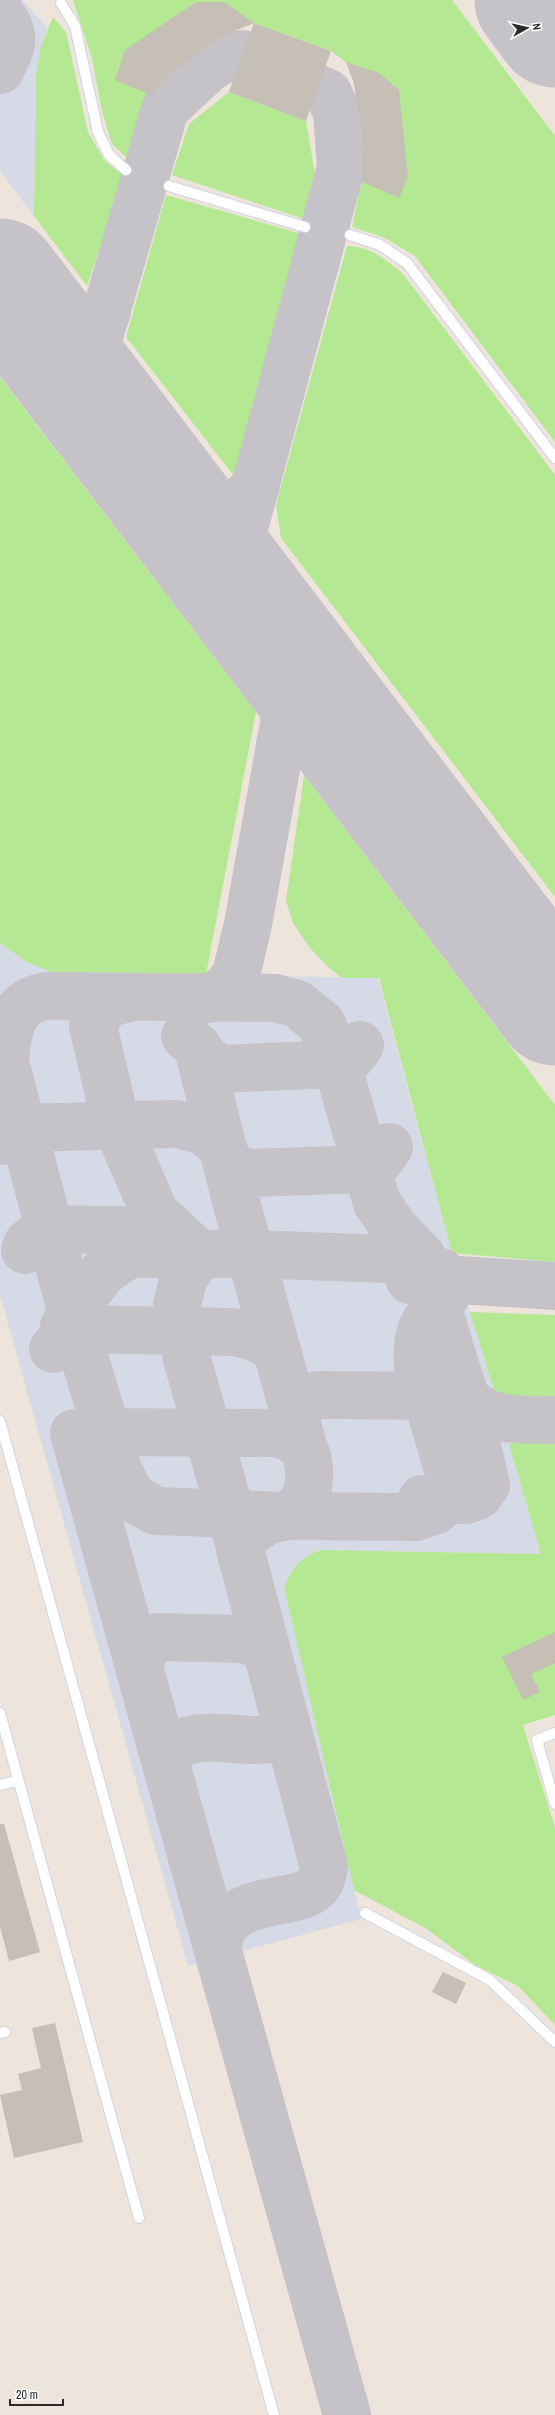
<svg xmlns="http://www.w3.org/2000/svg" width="555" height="2415" font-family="'Archivo Narrow',sans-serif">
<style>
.airport{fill:#d6dae6}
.grass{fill:#b5e893}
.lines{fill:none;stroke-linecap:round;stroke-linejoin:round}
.taxiway{stroke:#c5c3c8;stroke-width:48}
.runway{stroke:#c5c3c8;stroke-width:119}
.building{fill:#c5bfb6}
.lane-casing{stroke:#d0d5e4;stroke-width:12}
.lane{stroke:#fff;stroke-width:10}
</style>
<rect width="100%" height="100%" fill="#ede4db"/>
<g class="airport">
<polygon points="0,0 23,0 47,28 36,76 34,216 0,171"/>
<polygon points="0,943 52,972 378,978 452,1253 496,1397 538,1401 536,1439 509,1444 541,1554 320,1550 305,1557 293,1569 284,1586 361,1919 188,1966 0,1295"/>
</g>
<g class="grass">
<polygon points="73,0 452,0 555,136 555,442 415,256 385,238 352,227 364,169 363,141 354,83 346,62 331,51 254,23 222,36 173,71 151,95 129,160 112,144 102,111 92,59"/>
<polygon points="53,17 66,32 88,132 104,160 124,176 87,286 34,216 36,76 41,46"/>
<polygon points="229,92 306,121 316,181 307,220 172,175 189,124"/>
<polygon points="166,195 302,234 234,476 126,337"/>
<path d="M347,246C370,246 386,260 403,274L555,475V897L281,538L276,505Z"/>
<polygon points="0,377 256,712 206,974 52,972 27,962 0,943"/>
<polygon points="304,775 555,1105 555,1262 452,1253 379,978 342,978 327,966 310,948 293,923 286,901"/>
<polygon points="470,1312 555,1315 555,1402 496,1397"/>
<path d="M536,1439L555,1440V1715L523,1725L555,1828V2025L518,1986L475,1965L427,1929L354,1890L284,1587C294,1566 299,1559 320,1550L541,1554L509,1444Z"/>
</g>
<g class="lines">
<g class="taxiway">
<polyline points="539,0 542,10"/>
<path d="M0,13C18,37 12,46 0,70"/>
<polyline points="26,312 53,337 65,340 84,337 98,330 107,312"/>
<polyline points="105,414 94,386 96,347 165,109 210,67 227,57 242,54 328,93 337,112 341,167 240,543 240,565 245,588 257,615 280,652 285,687 284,724 248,924 236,975 226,988 209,999"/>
<path d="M165,493C171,498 177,506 184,509C211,523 238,505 256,486"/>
<path d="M280,744C311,695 346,737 372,765"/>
<polyline points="129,998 109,1003 101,1011 93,1026 116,1124 155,1213 199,1254 183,1280 177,1305 187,1359 239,1543"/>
<polyline points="185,1036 198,1048 205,1058 220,1069 337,1064 350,1058 360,1045"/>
<polyline points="198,1048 238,1209 301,1438"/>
<path d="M0,1141L11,1132L21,1128L176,1124C201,1129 208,1131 224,1151"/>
<polyline points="225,1157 236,1169 250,1173 366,1169 381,1159 389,1147"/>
<polyline points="25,1250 28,1243 47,1229 172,1231"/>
<polyline points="410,1280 459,1280 555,1286"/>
<polyline points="64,1326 76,1329 84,1297 103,1272 129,1254 251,1254 387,1259 441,1272"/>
<path d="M53,1349L64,1335L76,1329L233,1332C252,1335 265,1339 278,1353"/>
<path d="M465,1397C490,1424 521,1419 555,1420"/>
<polyline points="294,1419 303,1402 318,1395 436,1396 452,1401 469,1410 486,1485 479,1495 466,1500 422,1499"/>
<polyline points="74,1433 347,2415"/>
<path d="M83,1464C86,1447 92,1441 108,1432L277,1433C286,1436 300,1441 305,1451C311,1466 311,1489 302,1502C299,1507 293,1511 289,1516L156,1511L133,1498L119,1473L76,1329L5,1062C7,1032 11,1001 47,996L276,998L297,1004L322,1024L337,1064L377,1203L395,1229L422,1257L469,1410"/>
<path d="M140,1670C140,1654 146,1645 159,1637L241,1639L256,1643L267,1652"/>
<path d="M167,1763L168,1752C201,1723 242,1749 280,1736L286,1724"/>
<path d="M217,1946C227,1887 303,1912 320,1882C322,1878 323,1871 324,1867L240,1549L247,1534L268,1520L289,1516L416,1517L436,1510L446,1498L451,1480L418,1366C415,1329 424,1322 446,1296"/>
</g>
<g class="runway">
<polyline points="534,0 555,28"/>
<polyline points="0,278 555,1006"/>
</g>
</g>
<g class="building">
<polygon points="196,2 224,2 254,23 222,36 173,71 151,95 115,80 125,50"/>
<polygon points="254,23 331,51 306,121 229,92"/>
<polygon points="346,62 379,73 399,90 408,177 399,198 362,182 363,141 354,83"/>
<polygon points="555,1632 555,1663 531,1674 540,1692 523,1700 502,1657"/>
<polygon points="0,1824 4,1824 40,1952 9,1961 0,1926"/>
<polygon points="443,1972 466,1983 456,2004 432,1992"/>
<polygon points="55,2023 83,2142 14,2158 0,2095 22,2090 18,2074 41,2068 32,2028"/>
</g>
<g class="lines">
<defs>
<g id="lane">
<polyline points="61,3 75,26 98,132 109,155 126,170"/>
<polyline points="169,186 305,227"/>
<polyline points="350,235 380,245 407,263 555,458"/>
<polyline points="0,1421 274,2415"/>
<polyline points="0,1713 139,2218"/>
<polyline points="555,1733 537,1740 555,1804"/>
<polyline points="0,1785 17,1781"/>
<polyline points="365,1913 490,1980 555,2042"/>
<polyline points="0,2033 5,2032"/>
</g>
</defs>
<use href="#lane" class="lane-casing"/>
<use href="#lane" class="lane"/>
</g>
<g transform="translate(527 28) rotate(82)" stroke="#ffffff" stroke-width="3" paint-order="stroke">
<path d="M0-3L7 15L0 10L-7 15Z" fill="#2a2a2a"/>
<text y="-6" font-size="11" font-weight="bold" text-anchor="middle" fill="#2a2a2a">N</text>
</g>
<path d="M10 2399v6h53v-6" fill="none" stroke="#2a2a2a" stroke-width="2"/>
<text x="16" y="2399" font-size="12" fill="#2a2a2a" stroke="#ffffff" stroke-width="3" paint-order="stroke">20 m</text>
</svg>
